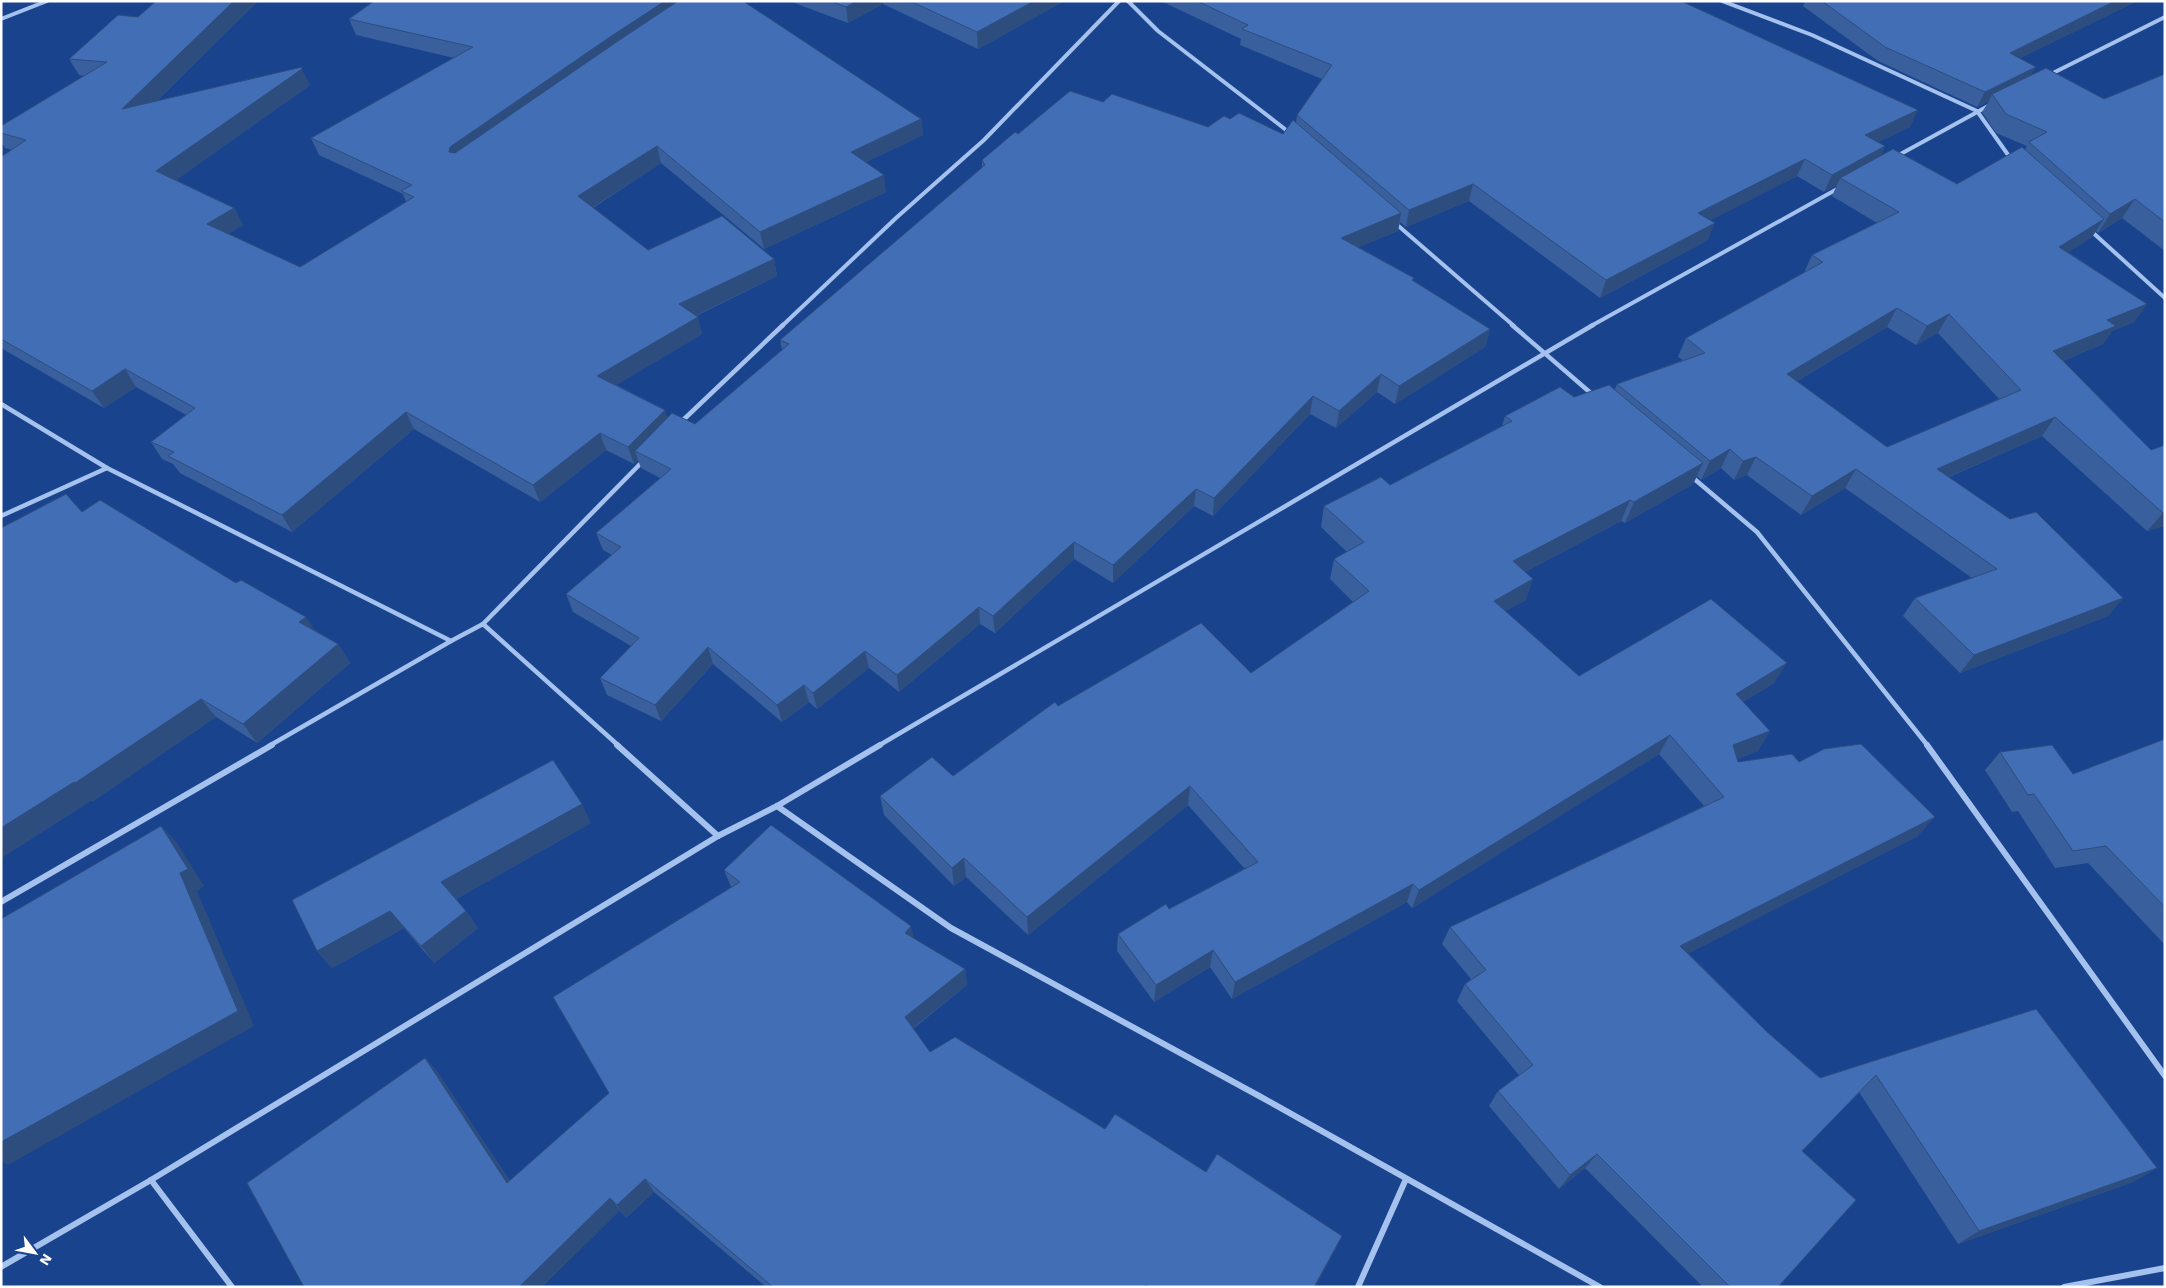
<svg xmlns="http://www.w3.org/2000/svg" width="2166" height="1288" font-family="'Work Sans',sans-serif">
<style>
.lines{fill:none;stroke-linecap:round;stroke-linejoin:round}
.street-far2{stroke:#a5c2ee;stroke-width:4}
.street-far1{stroke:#a5c2ee;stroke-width:4.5}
.street{stroke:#a5c2ee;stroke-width:6}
.wall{fill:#395f9c;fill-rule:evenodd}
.shaded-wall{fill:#2e4d7f}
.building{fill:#426eb5;stroke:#2e4d7f;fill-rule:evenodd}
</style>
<rect width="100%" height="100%" fill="#19448d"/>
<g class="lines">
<g class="street-far2">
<polyline points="1128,1 1158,31 1290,133"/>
<polyline points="1722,1 1812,35 1977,111 2011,159"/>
<polyline points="1,19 47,1"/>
<polyline points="2049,75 2165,17"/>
<polyline points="1897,156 1990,105"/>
<polyline points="1395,223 1514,326"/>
<polyline points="2090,230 2165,298"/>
<polyline points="782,326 896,218 984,140 1119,1"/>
<polyline points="1591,326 1839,188"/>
</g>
<g class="street-far1">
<polyline points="1512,325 1593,395"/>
<polyline points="1,404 107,468 451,641 483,624 619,746"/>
<polyline points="680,423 783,325"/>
<polyline points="1692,477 1757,532 1928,746"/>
<polyline points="1,516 107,468"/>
<polyline points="483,624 644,460"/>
<polyline points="269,746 451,641"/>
<polyline points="878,746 1593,325"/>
</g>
<g class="street">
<polyline points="617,745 718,836"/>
<polyline points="1927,745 2165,1076"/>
<polyline points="777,806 951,928 1261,1097 1600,1287"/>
<polyline points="1,902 272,745"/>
<polyline points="151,1180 232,1287"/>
<polyline points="1,1267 151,1180 718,836 777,806 880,745"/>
<polyline points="1358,1287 1406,1179"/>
<polyline points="2064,1287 2165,1268"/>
</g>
</g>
<g class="wall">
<path d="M258,1L157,101L310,85L176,180L234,208L243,225L228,234L300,267L406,202L403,194L319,155L311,138L454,58L356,35L349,19L921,119L923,135L866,162L886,192L764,249L661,163L593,208L648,250L774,259L777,276L696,316L702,334L616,385L665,410L667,418L695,424L782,350L780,340L982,168V160L1018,134L1103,102L1208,127L1230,119L1283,134L1296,123L1297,115L1322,79L1240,45L1241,39L1161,1H1681L1910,127L1878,142L1885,146L1880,156L1957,184L2025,150L2027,146L1996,133L1982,112L1989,101L1977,107L1878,61L1803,6L1805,1H2137L2020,58L2031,75L2104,99L2165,74V251L2122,218L2098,233L2096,231L2092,237L2068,252L2147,304L2134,322L2112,331L2103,344L2063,361L2151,450L2165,526L2147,531L2042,436L1949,477L2123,598L2108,616L1960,673L1903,616L1915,598L1972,578L1845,488L1801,515L1747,475L1734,480L1721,468L1701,480L1697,476L1693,484L1625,523L1621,521L1525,572L1526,600L1505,611L1579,676L1774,683L1743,702L1758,751L1737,759L1738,762H1799L1918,836L1688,953L1766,1031L1820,1078L2036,1009L2157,1168L2133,1182L1958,1244L1859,1092L1802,1151L1778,1287H1703L1585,1168L1559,1189L1489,1106L1498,1091L1519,1075L1457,1001L1465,984L1471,979L1442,944L1450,927L1704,806L1659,754L1412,908L1407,902L1232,999L1210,967L1154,1002L1117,951L1118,934L1169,909L1245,869L1188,805L1028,935L966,877L954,886L884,815L880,796L953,776L1058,706L1251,673L1353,602L1330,579L1334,559L1347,552L1321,527L1324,506L1390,485L1502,426L1505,416L1574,397L1615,389L1617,384L1683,360L1678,357L1686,338L1804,273L1812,255L1877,223L1832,196L1837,185L1824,192L1797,176L1710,220L1708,240L1600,298L1469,201L1406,227L1400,222L1398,231L1358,247L1414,278L1413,281L1490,329L1485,347L1395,404L1377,392L1336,428L1310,414L1213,516L1194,506L1113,583L1074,559L995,633L980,624L899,692L869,668L817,709L809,702L782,722L713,664L661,721L607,695L600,678L631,646L573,612L566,594L612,555L603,550L596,533L660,478L641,468L638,460L634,464L606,450L540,502L414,429L292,532L180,473L173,464L162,459L151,442L186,415L136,387L104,408L1,348V157L12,150L5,148L1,142V126L84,76L79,75L69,59L138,17ZM1887,327L1916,345L1938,333L1999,399L1887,447L1797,381Z"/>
<polygon points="789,1 1064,1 978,49 883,4 848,23"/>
<polygon points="82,512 236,583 338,644 350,663 257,743 216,717 93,801 92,800 1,858 1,528"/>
<polygon points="2165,739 2165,945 2088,863 2055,868 2018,811 2012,812 1985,770 2000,752 2073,774"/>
<polygon points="591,823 456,899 466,911 478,928 434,963 404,928 332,968 317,951"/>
<polygon points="724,870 914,939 965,969 967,985 913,1029 930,1052 1105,1129 1206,1172 1336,1248 1315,1287 766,1287 654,1192 626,1218 620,1210 542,1287 304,1287 425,1058 438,1073 510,1181 609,1093 731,887"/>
</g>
<g class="shaded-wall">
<polygon points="234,1 258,1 132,126 122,109"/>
<polygon points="665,1 693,1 457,164 449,152 450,147 610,37"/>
<polygon points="857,1 883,1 883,4 848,23 846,7"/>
<polygon points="1034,1 1064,1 978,49 977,32"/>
<polygon points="2115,1 2137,1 2002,67 2010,53"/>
<polygon points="2036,67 2027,82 1992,94 1989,101 1977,107 1985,92"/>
<polygon points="302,69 310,85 165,188 156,171"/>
<polygon points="1918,110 1910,127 1857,152 1865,135"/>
<polygon points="921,119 923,135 853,168 851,152"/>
<polygon points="657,146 661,163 584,213 578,196"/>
<polygon points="1885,146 1877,163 1840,178 1837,185 1824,192 1832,175"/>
<polygon points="1805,159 1797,176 1692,230 1698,213"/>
<polygon points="884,175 886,192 764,249 760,232"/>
<polygon points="1473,184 1469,201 1406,227 1409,210"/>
<polygon points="2135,199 2122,218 2098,233 2110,214"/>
<polygon points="234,208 243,225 216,241 207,224"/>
<polygon points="1401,213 1398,231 1338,256 1341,238"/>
<polygon points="2104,219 2092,237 2048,265 2059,247"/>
<polygon points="1715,223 1708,240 1600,298 1606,280"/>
<polygon points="774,259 777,276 684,321 679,304"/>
<polygon points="2147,304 2134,322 2112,331 2103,344 2041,370 2053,351 2107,320"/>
<polygon points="1897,308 1887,327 1778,392 1787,374"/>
<polygon points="1949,314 1938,333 1916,345 1927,326"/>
<polygon points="698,317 702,334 603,393 597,376"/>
<polygon points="1490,329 1485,347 1395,404 1399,386"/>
<polygon points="125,369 136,387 104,408 92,391"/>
<polygon points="1381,374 1377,392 1336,428 1339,411"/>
<polygon points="1313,396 1310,414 1213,516 1214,498"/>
<polygon points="665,410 670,427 635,451 638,460 634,464 628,447"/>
<polygon points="406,412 414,429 292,532 282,515"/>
<polygon points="2055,417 2042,436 1925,487 1937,469"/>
<polygon points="600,433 606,450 540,502 533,485"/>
<polygon points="1730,449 1721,468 1701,480 1710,461"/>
<polygon points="1756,457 1747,475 1734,480 1743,461"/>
<polygon points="1703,463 1693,484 1625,523 1634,502"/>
<polygon points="1856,469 1845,488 1801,515 1812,496"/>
<polygon points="1196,489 1194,506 1113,583 1113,565"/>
<polygon points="1630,500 1621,521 1506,582 1513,561"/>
<polygon points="2165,512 2165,526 2147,531 2163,513"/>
<polygon points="1074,542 1074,559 995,633 993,616"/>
<polygon points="1533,579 1526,600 1487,621 1494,601"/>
<polygon points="2123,598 2108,616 1960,673 1974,655"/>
<polygon points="979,607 980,624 899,692 897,675"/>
<polygon points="306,617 319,636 299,622"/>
<polygon points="338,644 350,663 257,743 243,724"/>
<polygon points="708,647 713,664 661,721 655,705"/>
<polygon points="865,651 869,668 817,709 813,693"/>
<polygon points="1787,663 1774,683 1724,714 1736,694"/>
<polygon points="804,685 809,702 782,722 777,705"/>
<polygon points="201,699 216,717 93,801 92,800 1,858 1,828"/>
<polygon points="1770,731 1758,751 1721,765 1733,745"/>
<polygon points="1670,735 1659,754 1412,908 1419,890"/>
<polygon points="1190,786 1188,805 1028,935 1027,917"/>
<polygon points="582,804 591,823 454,900 441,882"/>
<polygon points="1935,817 1918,836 1668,964 1680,946"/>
<polygon points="161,826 177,843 204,886 197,891 254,1026 8,1165 1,1161 1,1142"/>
<polygon points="964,858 966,877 954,886 952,868"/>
<polygon points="1413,884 1407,902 1232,999 1235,982"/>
<polygon points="390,911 404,928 332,968 317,951"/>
<polygon points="466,911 478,928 434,963 421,946"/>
<polygon points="911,926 915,942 905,933"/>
<polygon points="1213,950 1210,967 1154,1002 1156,985"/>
<polygon points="965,969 967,985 908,1032 905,1017"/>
<polygon points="425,1058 438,1073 519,1195 507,1183"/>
<polygon points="1597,1154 1585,1168 1559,1189 1570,1175"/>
<polygon points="2157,1168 2133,1182 1958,1244 1979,1231"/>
<polygon points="645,1179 654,1192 626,1218 617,1205"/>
<polygon points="610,1198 620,1210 542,1287 519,1287"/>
<polygon points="1342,1236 1336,1248 1315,1287 1314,1287"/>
</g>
<g class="building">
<polygon points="156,1 234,1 122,109 302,67 302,69 156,171 234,208 207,224 300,267 414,197 401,191 412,185 311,138 473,47 349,19 374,1 665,1 610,37 450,147 449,152 455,153 615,43 678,1 743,1 921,119 851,152 884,175 760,232 657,146 578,196 648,250 722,216 774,259 679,304 698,317 597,376 665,410 628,447 600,433 533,485 406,412 282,515 168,456 174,452 151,442 195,408 125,369 92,391 1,339 1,157 26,140 1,133 1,126 107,62 69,59 118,15 138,17"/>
<polygon points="830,1 857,1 846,7"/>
<polygon points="910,1 1034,1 977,32"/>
<polygon points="1197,1 1681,1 1918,110 1865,135 1885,146 1832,175 1805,159 1698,213 1715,223 1606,280 1473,184 1409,210 1297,115 1332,65 1242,29 1248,25"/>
<polygon points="1822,1 2115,1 2010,53 2036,67 1985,92 1885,47"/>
<polygon points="2046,68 2104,99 2165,74 2165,222 2135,199 2110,214 2029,142 2047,132 2006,114 1992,94"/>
<polygon points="1070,91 1103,102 1112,94 1208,127 1224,116 1230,119 1239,113 1283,134 1293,120 1401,213 1341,238 1414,278 1412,280 1490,329 1399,386 1381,374 1339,411 1313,396 1214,498 1196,489 1113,565 1074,542 993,616 979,607 897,675 865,651 813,693 804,685 777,705 708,647 655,705 600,678 639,638 566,594 621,547 596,533 671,469 635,451 672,413 695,424 789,344 780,340 985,165 982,160 1015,132 1018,134"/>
<path d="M2022,147L2104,219L2059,247L2147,304L2107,320L2116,326L2053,351L2151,450L2165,445V512L2163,513L2055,417L1937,469L2010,519L2036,512L2123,598L1974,655L1915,598L1997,569L1856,469L1812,496L1756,457L1743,461L1730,449L1710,461L1617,384L1705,353L1686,338L1823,262L1812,255L1899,212L1840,178L1893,149L1957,184ZM1897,308L1927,326L1949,314L2021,390L1887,447L1787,374Z"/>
<polygon points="1609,385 1703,463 1634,502 1630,500 1513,561 1533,579 1494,601 1579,676 1711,599 1787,663 1736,694 1770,731 1733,745 1738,762 1792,754 1799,762 1824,749 1861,744 1935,817 1680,946 1766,1031 1820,1078 2036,1009 2157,1168 1979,1231 1876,1075 1802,1151 1856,1200 1778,1287 1730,1287 1597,1154 1570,1175 1498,1091 1533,1065 1465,984 1486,970 1450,927 1724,797 1670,735 1419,890 1413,884 1235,982 1213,950 1156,985 1118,934 1166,904 1169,909 1258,862 1190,786 1027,917 964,858 952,868 880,796 932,757 953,776 1055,702 1058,706 1201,623 1251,673 1369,591 1334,559 1364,542 1324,506 1381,477 1390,485 1512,421 1505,416 1560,387 1574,397"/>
<polygon points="66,494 82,512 100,500 236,583 241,580 306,617 299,622 338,644 243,724 201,699 75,783 74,782 1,828 1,528"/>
<polygon points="2165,739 2165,907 2106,846 2073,851 2034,794 2028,795 2000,752 2052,745 2073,774"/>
<polygon points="553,760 582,804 441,882 466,911 421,946 390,911 317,951 292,900"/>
<polygon points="771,825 911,926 905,933 965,969 905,1017 930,1052 955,1037 1105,1129 1115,1114 1206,1172 1217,1154 1342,1236 1314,1287 1148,1287 1146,1285 1145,1287 773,1287 645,1179 617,1205 610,1198 519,1287 304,1287 247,1183 425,1058 507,1183 609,1093 553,997 740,882 724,870"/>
<polygon points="161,826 188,869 180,873 238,1011 1,1142 1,919"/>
</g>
<rect width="2166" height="1288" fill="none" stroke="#ffffff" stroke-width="5"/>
<g transform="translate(35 1253) rotate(122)" stroke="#19448d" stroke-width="4" paint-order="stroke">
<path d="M0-4L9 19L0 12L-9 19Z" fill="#ffffff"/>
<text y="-8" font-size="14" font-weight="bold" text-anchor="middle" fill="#ffffff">N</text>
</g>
</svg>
